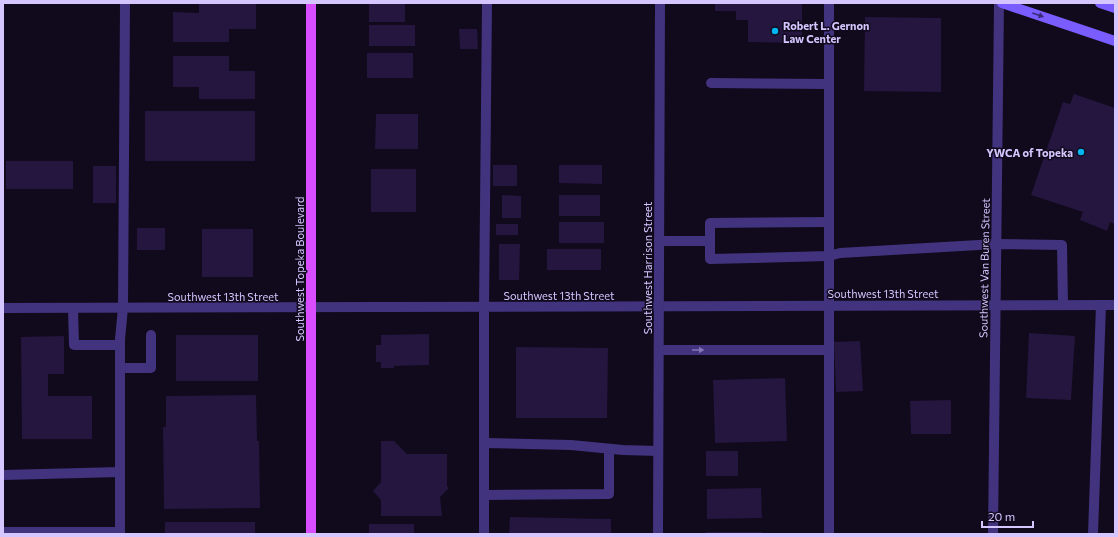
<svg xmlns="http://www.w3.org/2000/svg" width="1118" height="537" font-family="Commissioner,sans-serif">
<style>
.building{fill:#24163e}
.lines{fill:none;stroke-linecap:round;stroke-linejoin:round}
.lane{stroke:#41337d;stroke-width:10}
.street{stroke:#41337d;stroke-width:10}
.secondary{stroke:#795dff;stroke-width:10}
.primary{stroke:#d74dff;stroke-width:10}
.oneway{fill:#3a2b77}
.oneway2{fill:#8475b8}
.poi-dot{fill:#00b5f1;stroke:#100a1c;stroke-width:1.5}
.labels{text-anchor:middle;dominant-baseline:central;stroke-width:3;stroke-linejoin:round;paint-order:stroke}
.poi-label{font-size:11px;font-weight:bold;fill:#d5c6ff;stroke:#100a1c;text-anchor:start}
.street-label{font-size:11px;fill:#d5c6ff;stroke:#100a1c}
</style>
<rect width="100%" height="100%" fill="#100a1c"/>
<g class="building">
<polygon points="199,3 256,3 256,29 229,29 229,42 173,42 173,12 199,13"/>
<rect x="369" y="3" width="36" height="19"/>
<polygon points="715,3 802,3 802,43 748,42 748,20 736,20 736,11 715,11"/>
<polygon points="865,17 941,18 941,92 864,91"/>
<rect x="369" y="25" width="46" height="21"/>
<polygon points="459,29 477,29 478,49 460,49"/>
<rect x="367" y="53" width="46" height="25"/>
<polygon points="173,56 229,56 229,71 255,71 255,99 199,99 199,87 173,87"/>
<polygon points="1074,94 1115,108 1115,224 1110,222 1107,231 1080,220 1083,212 1031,195 1063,102 1070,104"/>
<rect x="145" y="111" width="110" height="50"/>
<polygon points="376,114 418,114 418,149 375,149"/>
<rect x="6" y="161" width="67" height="28"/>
<rect x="493" y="165" width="24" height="21"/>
<polygon points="559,165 602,165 602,184 559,183"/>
<rect x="93" y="166" width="23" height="37"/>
<rect x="371" y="169" width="45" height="43"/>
<polygon points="502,195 521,196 521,218 502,218"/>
<rect x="559" y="195" width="41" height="21"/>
<rect x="559" y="222" width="45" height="21"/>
<rect x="496" y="224" width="22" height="11"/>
<rect x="137" y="228" width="28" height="22"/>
<rect x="202" y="229" width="51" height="48"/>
<polygon points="499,244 520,244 519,280 499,280"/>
<rect x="547" y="249" width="54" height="21"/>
<polygon points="1029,333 1075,336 1071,400 1026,398"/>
<polygon points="429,334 429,365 394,366 394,368 381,368 381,362 376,362 376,345 381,345 381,335"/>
<rect x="176" y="335" width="82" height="46"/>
<polygon points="64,336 64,374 48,374 48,396 92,396 92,439 22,439 21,337"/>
<polygon points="860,341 863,391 836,392 834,342"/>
<polygon points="516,347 608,348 607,418 516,418"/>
<polygon points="785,378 787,441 715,443 713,380"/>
<polygon points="256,395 257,441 259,441 260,508 164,509 163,427 166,427 166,396"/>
<polygon points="951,400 951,434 911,434 910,401"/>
<polygon points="381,441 394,441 407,454 447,454 447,486 449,488 440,497 442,516 381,516 381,500 373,491 381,482"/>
<rect x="706" y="451" width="32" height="25"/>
<polygon points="761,488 762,518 707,519 707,489"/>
<polygon points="510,517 611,519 611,534 509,534"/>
<rect x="165" y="522" width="90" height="12"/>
<rect x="369" y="524" width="45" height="10"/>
<rect x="706" y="532" width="56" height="2"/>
</g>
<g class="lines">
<g class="lane">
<polyline points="711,83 829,84"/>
<polyline points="659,241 710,241 710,259 829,256 840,253 996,244 1062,245 1063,305"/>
<polyline points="710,241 710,223 829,222"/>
<polyline points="73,308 74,345 120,345"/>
<polyline points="659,350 829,350"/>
<polyline points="120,368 151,368 151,335"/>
<polyline points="484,443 571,445 623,450 658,451"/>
<polyline points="3,475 120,472"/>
<polyline points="484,495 609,494 609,449"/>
<polyline points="3,532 120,532"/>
<polyline points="120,534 120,339 123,308 125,3"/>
<polyline points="484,534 484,307 487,3"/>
<polyline points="829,534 829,3"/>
<polyline points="1093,534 1101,305"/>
</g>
<g class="street">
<polyline points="3,308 1115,305"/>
<polyline points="658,534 660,3"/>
<polyline points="993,534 999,3"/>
</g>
<g class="secondary">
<polyline points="1002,3 1115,41"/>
<polyline points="1100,3 1115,8"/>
</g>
<polyline class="primary" points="311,534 311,3"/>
</g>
<defs><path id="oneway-solid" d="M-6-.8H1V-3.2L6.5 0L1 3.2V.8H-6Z"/></defs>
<use class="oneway" href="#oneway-solid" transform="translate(1038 15) rotate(19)"/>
<use class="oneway2" href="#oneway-solid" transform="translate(698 350)"/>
<g class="poi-dot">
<circle cx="775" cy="31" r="4"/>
<circle cx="1081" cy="152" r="4"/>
</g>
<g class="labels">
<g class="poi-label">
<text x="783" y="25">Robert L. Gernon<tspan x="783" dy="13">Law Center</tspan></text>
<text x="1073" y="152" text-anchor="end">YWCA of Topeka</text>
</g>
<g class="street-label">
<text transform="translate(647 268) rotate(-90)">Southwest Harrison Street</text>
<text transform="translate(984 268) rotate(-89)">Southwest Van Buren Street</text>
<text transform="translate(299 269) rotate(-90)">Southwest Topeka Boulevard</text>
<text x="883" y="293">Southwest 13th Street</text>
<text x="559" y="295">Southwest 13th Street</text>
<text x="223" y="296">Southwest 13th Street</text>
</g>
</g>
<rect width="1118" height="537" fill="none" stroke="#d5c6ff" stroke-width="8"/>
<path d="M982 521v6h51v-6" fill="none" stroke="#d5c6ff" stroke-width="2"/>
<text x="988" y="521" font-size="12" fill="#d5c6ff" stroke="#100a1c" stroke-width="3" paint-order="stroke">20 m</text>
</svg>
